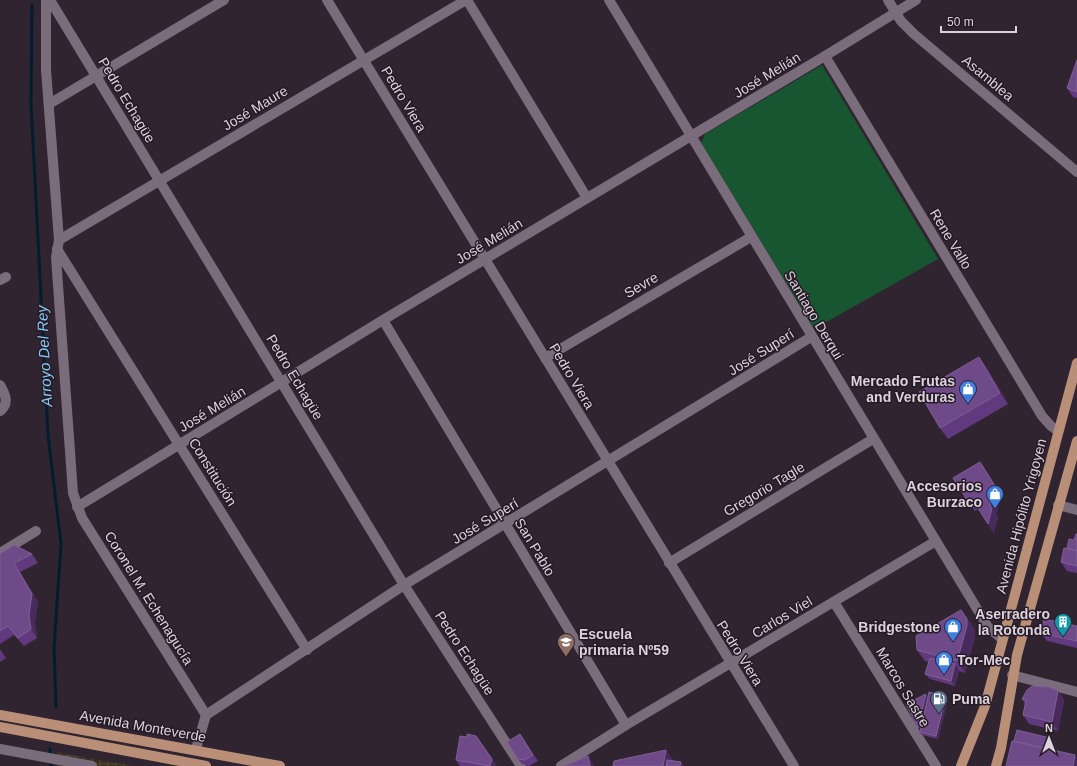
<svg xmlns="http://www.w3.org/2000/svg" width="1077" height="766" font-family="Helvetica,sans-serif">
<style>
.industrial{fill:url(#industrial-grid)}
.grass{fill:#175631}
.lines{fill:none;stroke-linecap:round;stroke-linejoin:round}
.stream{stroke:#001e2e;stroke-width:3}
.minor{stroke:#7b6c7c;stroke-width:10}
.major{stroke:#b99077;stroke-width:10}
.wall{fill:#61397f}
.shaded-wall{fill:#482a5c}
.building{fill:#6e4a89;stroke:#7f5f96}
.labels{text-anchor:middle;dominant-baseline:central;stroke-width:3;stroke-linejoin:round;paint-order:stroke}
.street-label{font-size:14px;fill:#dbd2db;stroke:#271a27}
.poi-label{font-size:14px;font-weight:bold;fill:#dbd2db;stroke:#271a27;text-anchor:end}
.water-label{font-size:15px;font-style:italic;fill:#82cbf4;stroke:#271a27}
</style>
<defs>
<pattern id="industrial-grid" width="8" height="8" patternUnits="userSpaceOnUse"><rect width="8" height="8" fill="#392e1f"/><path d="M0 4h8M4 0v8" fill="none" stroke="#554b3f"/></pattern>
</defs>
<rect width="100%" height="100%" fill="#302431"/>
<polygon class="industrial" points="56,752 133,766 57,766"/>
<polygon class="grass" points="822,65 938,259 814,329 701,143 705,134"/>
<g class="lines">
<g class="stream">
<polyline points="32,5 31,103 48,435 61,544 54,648 56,707"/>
<polyline points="50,749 51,766"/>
</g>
<g class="minor">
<polyline points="46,0 46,70 59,240 56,257 73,493 82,518 206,715"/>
<polyline points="50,0 404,585 521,766"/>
<polyline points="327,0 794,766"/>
<polyline points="467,0 587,198"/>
<polyline points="609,0 988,627 1002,639"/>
<polyline points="888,0 901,21 914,34 1077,172"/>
<polyline points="825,56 1042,416 1051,426 1058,431"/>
<polyline points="49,104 224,0"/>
<polyline points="59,240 466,0"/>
<polyline points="57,249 307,650"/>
<polyline points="0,280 6,277"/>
<polyline points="383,320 626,725"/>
<polyline points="545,358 751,237"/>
<path d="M0,385C5,394 10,403 0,411"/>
<polyline points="1058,505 1077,510"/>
<polyline points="77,507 383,320 825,56 916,0"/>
<polyline points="0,553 36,531"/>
<polyline points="669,563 873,439"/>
<polyline points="834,602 936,766"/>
<polyline points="1012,675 1077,692"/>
<polyline points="0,749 92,766"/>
<polyline points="196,749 206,715 404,585 811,337"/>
<polyline points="561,766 626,725 936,541"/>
</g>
<g class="major">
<polyline points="0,715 280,766"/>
<polyline points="0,727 206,766"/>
<polyline points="961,766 985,706 1077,363"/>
<polyline points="996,766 1001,748 1017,655 1077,441"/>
</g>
</g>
<g class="wall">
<polygon points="1077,60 1077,98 1073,97 1067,88"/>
<polygon points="987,368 1008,404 948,439 940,428"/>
<polygon points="980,462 1001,494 996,514 998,517 994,533 978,509 975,511 969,503"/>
<polygon points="1077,534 1077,573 1067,571 1061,562 1067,548 1074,540"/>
<polygon points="0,554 32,554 38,563 20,572 38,602 35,623 37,638 24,646 14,635 0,644"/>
<polygon points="961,610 969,621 975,630 975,637 965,673 959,671 955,686 930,679 925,674 929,662 925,661 917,650"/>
<polygon points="1077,626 1077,648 1047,641 1041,633"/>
<polygon points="0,649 6,658 0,662"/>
<polygon points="1058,691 1064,700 1058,731 1029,724 1023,715 1025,704 1022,699"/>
<polygon points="946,696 948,699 938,739 922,735 920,732 928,697"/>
<polygon points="520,734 538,761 529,766 522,764 518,759"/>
<polygon points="456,760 497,766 460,766"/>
</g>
<g class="shaded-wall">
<polygon points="979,357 987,368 1008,404 1000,393"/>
<polygon points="980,462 1001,494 996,514 998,517 994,533 988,524 990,506"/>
<polygon points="14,563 20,572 38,602 35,623 37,638 31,629"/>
<polygon points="961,610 969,621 975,630 975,637 965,673 957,661"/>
<polygon points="955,664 959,670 955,686 951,681"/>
<polygon points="1058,691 1064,700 1058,731 1052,722"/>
<polygon points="926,694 930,699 921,733 918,728"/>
<polygon points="946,696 948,699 938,739 936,736"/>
<polygon points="476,736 497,766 490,766"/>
<polygon points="1050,738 1056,746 1053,760 1047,751"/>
<polygon points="666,750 674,761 673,766 663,766"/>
<polygon points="1075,755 1077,758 1077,766 1073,766"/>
<polygon points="588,756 594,765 594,766 590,766"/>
<polygon points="681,762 684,766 680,766"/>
</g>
<g class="building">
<polygon points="1077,60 1077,92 1067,88"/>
<polygon points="979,357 1000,393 940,428 919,392"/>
<polygon points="980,462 995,486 990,506 992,508 988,524 973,500 969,503 953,478"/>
<polygon points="1076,534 1077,534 1077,551 1067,548 1069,539 1074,540"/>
<polygon points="14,545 32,554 14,563 32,594 29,615 31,629 18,638 8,626 0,631 0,554"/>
<polygon points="1064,548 1077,551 1077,566 1061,562"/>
<polygon points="961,610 967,619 967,626 957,661 917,650 916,636"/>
<polygon points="1044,619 1077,626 1077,641 1041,633"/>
<polygon points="930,658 955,664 951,681 925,674"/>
<polygon points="1032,686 1049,687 1058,691 1052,722 1023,715 1026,700 1022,699 1027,690"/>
<polygon points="929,692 946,696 936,736 920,732"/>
<polygon points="926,694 918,728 906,704"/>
<polygon points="1017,730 1050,738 1047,749 1014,741"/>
<polygon points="467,734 476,736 492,759 490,766 456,760 460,736 467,737"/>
<polygon points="520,734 533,755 525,760 518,759 507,742"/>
<polygon points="1012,741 1075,755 1073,766 1006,766"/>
<polygon points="666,750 663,766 613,766 614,761"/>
<polygon points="588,756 590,766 564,766"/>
<polygon points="667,760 681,762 680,766 666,766"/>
</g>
<defs>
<symbol id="shop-pin" viewBox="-11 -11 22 30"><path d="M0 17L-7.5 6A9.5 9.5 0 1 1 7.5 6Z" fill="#3f7fe0" stroke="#271a27"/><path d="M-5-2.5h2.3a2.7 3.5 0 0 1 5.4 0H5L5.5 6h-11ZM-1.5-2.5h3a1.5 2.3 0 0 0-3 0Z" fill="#fff"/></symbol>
<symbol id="building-pin" viewBox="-11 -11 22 30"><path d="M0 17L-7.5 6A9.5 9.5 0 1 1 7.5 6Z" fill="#0f9aa8" stroke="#271a27"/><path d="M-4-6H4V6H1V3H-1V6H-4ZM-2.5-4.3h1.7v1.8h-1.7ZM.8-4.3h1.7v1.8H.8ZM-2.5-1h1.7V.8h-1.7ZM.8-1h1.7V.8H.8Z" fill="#fff"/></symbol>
<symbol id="school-pin" viewBox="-11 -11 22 30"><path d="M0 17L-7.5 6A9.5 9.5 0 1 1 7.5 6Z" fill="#8d6e63" stroke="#271a27"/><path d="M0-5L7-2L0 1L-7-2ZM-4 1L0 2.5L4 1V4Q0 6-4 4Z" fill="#fff"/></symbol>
<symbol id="fuel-pin" viewBox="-11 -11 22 30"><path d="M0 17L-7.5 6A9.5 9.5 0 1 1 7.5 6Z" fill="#5c6f8a" stroke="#271a27"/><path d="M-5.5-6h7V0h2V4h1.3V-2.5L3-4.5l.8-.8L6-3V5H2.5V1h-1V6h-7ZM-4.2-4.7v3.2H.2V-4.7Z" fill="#fff"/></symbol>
</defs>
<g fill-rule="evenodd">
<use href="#shop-pin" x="958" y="379" width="20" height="27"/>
<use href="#shop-pin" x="985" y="484" width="20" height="27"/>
<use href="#building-pin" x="1053" y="612" width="20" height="27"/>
<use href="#shop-pin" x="943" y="617" width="20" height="27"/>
<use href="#school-pin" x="556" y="632" width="20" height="27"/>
<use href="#shop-pin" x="934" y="650" width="20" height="27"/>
<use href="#fuel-pin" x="929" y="689" width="20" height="27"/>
</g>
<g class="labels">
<g class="street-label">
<text transform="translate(767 75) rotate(-31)">José Melián</text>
<text transform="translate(988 78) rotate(40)">Asamblea</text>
<text transform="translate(404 99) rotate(59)">Pedro Viera</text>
<text transform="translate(127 100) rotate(59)">Pedro Echagüe</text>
<text transform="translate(255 108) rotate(-31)">José Maure</text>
<text transform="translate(951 239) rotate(59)">Rene Vallo</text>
<text transform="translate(489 241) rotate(-31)">José Melián</text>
<text transform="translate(641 285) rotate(-30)">Sevre</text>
<text transform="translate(814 315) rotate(59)">Santiago Derqui</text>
<text transform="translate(761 352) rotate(-32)">José Superí</text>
<text transform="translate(572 376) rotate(59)">Pedro Viera</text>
<text transform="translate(295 377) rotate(59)">Pedro Echagüe</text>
<text transform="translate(212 409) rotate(-31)">José Melián</text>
<text transform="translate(213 472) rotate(58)">Constitución</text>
<text transform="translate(764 489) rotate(-31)">Gregorio Tagle</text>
<text transform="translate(1021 516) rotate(-75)">Avenida Hipólito Yrigoyen</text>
<text transform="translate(485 521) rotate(-31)">José Superí</text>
<text transform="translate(535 547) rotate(59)">San Pablo</text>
<text transform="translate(149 598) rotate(58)">Coronel M. Echenagucía</text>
<text transform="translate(782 617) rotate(-31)">Carlos Viel</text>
<text transform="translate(465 653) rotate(57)">Pedro Echagüe</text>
<text transform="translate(740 653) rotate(58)">Pedro Viera</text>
<text transform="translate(903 687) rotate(59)">Marcos Sastre</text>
<text transform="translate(143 726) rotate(10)">Avenida Monteverde</text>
</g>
<g class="poi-label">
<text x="955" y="381">Mercado Frutas<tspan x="955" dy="16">and Verduras</tspan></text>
<text x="982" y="486">Accesorios<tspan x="982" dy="16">Burzaco</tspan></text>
<text x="1050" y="614">Aserradero<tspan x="1050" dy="16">la Rotonda</tspan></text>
<text x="940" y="627">Bridgestone</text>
<text x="579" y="634" text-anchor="start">Escuela<tspan x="579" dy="16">primaria Nº59</tspan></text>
<text x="957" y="660" text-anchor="start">Tor-Mec</text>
<text x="952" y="699" text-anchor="start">Puma</text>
</g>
<g class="water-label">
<text transform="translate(44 356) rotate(-93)">Arroyo Del Rey</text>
</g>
</g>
<g transform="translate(1049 738)" stroke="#271a27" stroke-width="3" paint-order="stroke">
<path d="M0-3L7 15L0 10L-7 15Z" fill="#dbd2db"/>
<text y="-6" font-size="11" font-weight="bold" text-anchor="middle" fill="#dbd2db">N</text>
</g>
<path d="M941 26v6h75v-6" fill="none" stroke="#dbd2db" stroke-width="2"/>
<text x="947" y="26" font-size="12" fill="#dbd2db" stroke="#271a27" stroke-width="3" paint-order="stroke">50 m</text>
</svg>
